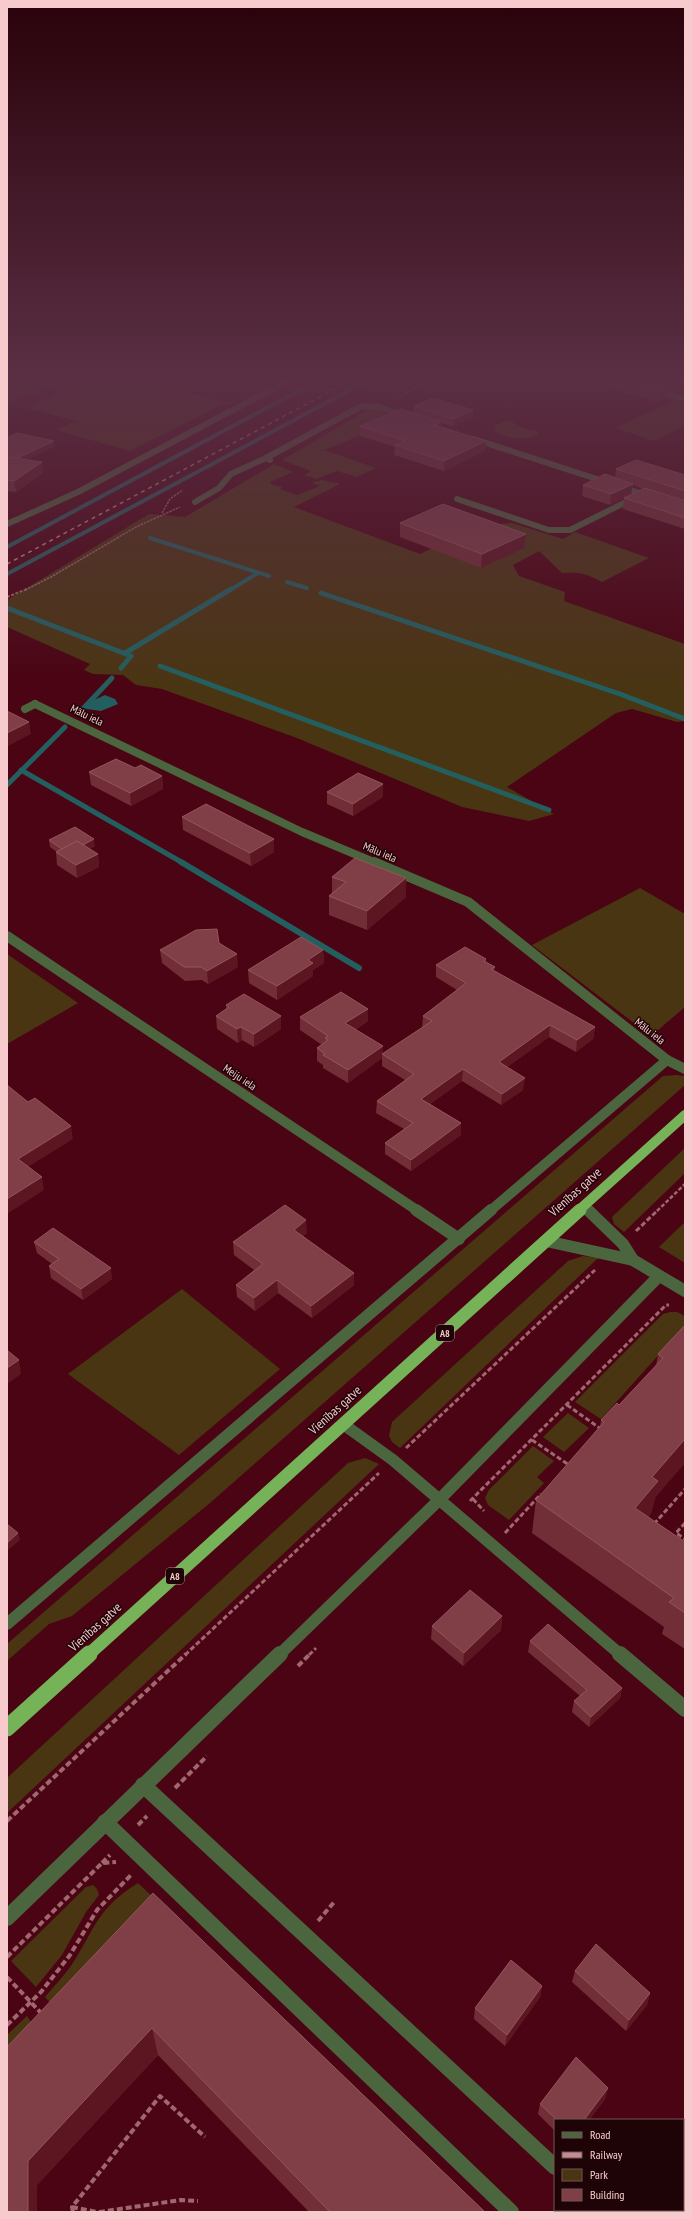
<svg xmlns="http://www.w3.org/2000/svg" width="692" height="2219" font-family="'PT Sans Narrow',sans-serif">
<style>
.green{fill:#4a3513}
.water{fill:#245f5f}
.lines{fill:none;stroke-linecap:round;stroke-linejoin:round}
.stream-far2{stroke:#245f5f;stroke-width:4}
.stream-far1{stroke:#245f5f;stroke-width:5}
.stream{stroke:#245f5f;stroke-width:6}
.path-far4{stroke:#a0676f;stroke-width:1.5;stroke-dasharray:2.5 1;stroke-linecap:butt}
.path-far3{stroke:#a0676f;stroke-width:2;stroke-dasharray:3 1.5;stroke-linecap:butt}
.path-far2{stroke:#a0676f;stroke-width:2.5;stroke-dasharray:4 2;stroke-linecap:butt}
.path-far1{stroke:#a0676f;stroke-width:3;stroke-dasharray:5 2.5;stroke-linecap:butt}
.path{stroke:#a0676f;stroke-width:4;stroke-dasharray:6 3;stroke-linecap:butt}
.service-far4{stroke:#4b653f;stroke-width:6}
.service-far3{stroke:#4b653f;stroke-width:8}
.service-far2{stroke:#4b653f;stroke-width:10}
.service-far1{stroke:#4b653f;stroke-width:12}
.service{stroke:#4b653f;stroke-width:16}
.minor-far4{stroke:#4b653f;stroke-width:6}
.minor-far3{stroke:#4b653f;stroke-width:8}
.minor-far2{stroke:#4b653f;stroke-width:10}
.minor-far1{stroke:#4b653f;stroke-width:12}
.minor{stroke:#4b653f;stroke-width:16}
.trunk-far2{stroke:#75b258;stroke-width:10}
.trunk-far1{stroke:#75b258;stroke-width:13}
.trunk{stroke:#75b258;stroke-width:17}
.rail{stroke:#c18d93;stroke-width:1.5;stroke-dasharray:4 4;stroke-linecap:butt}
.wall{fill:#722e36}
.shaded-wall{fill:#5c1621}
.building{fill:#803f47;stroke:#93555c}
.labels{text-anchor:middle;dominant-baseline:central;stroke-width:3;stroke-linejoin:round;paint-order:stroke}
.shield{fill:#1f0407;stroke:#b68f92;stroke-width:1}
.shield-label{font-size:10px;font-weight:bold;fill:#f7cbcd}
.street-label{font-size:11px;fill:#f7cbcd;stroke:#1f0407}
.near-street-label{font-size:13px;fill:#f7cbcd;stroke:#1f0407}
</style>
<rect width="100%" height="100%" fill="#4a0413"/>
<g class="green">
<polygon points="7,375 40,375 63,381 7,405"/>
<polygon points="100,375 115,375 236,404 223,404 130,451 56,430 76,421 27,408"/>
<polygon points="674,400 685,403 685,426 654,441 616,428"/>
<polygon points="371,408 400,419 324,450 376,468 357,477 337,471 317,479 304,475 311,471 282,460"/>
<path d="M511,421L522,428L536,431L539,434C526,442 506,439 494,430C496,423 504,421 511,421Z"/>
<path d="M274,464L293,472L270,482L271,484L283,487L280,489L297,495L320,486L312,483L322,480L340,484L294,507L420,554L481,525L512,523L563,539L575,532L649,558L602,582C588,574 578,571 562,573L539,551L513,565L519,576L565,592L564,601L685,644V721L677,722L632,709L616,713L507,787L554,814L529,821L462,807L297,738L162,689L136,685L123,675L93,674L84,670L90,664L7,627V600L149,514L185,517Z"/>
<polygon points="640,888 685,914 685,1007 651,1036 532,945"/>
<polygon points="7,954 78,1003 7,1044"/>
<polygon points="676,1075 685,1076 685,1085 210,1503 72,1616 49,1624 7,1661 7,1644 663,1076"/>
<polygon points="685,1148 685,1173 624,1232 614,1224 612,1217"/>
<polygon points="685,1222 685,1263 659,1247"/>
<polygon points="583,1256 598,1258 400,1448 392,1442 389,1436 392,1422 568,1261"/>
<polygon points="182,1289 280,1369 179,1455 68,1374"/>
<polygon points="670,1312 677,1312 685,1316 685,1332 681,1330 601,1419 575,1402 663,1314"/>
<polygon points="568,1413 589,1428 564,1452 543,1437"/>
<polygon points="533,1446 554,1461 537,1477 544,1483 509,1520 488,1505 485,1498 489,1490"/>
<polygon points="365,1458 379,1464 7,1813 7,1778 348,1463"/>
<path d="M138,1883L158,1902L56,2009L45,1997C53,1987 63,1977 71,1966C95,1929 97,1908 138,1883Z"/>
<polygon points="93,1885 97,1889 99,1895 86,1912 62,1955 36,1987 11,1961 86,1887"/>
<polygon points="27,2016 37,2031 7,2061 7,2035"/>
</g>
<polygon class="water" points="105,695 115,699 118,704 101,711 87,709 85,704"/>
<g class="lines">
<g class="stream-far2">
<polyline points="52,375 94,386"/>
<polyline points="150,538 269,576"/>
<polyline points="7,547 302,389"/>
<polyline points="7,574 378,375"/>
<polyline points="287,582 307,588"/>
<polyline points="230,590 258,573"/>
</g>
<g class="stream-far1">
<polyline points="321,593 620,694 685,719"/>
<polyline points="7,608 131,656 121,668"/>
<polyline points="125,653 231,589"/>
<polyline points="160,666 549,810"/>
<polyline points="79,713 112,678"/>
<polyline points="21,770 183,863"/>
<polyline points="7,785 65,727"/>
</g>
<polyline class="stream" points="181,862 359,968"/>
<g class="path-far4">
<polyline points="399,397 439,375"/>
<polyline points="162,513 170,499 183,490"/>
<polyline points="25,590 51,577 136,527 180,507"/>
</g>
<polyline class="path-far3" points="7,597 27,589"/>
<polyline class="path-far2" points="657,1211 685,1184"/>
<g class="path-far1">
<polyline points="636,1231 658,1210"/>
<polyline points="567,1405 601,1429"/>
<polyline points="532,1440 569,1465"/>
<polyline points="406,1448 595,1270"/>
<polyline points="473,1499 484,1511"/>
<polyline points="470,1501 666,1305 669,1305"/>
<polyline points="685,1523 676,1533 685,1539"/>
<polyline points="654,1524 685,1489"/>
<polyline points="505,1533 541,1494"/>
<polyline points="185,1655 379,1473"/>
<polyline points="309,1655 316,1648"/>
</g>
<g class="path">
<polyline points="298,1666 310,1654"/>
<polyline points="175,1788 207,1756"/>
<polyline points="7,1821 186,1654"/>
<polyline points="138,1825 147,1816"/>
<polyline points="102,1863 110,1855"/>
<polyline points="318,1921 335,1901"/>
<polyline points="7,1957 102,1863 116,1862"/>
<polyline points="7,1977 41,2013"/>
<polyline points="7,2025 41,1992 70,1955 97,1910 131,1875"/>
<polyline points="72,2207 97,2212"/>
<polyline points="73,2212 72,2207 160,2096 205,2137"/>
<polyline points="99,2212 181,2200 198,2201"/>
</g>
<g class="service-far4">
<polyline points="270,460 266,458 356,409 363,406 379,407"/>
<polyline points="457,499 549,530 570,530 636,497"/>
<polyline points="195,502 219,488 231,474 266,458"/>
</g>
<polyline class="service-far3" points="25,709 35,704"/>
<polyline class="service-far2" points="584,1206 589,1211"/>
<g class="service-far1">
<polyline points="588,1210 623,1244 633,1260"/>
<polyline points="546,1241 633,1260 685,1291"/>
<polyline points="343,1424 393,1460 621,1655"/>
</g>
<polyline class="service" points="620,1654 685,1709"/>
<g class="minor-far4">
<polyline points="600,375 621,381"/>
<polyline points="652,390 685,399"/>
<polyline points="379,407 406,416"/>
<polyline points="474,439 649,496"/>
<polyline points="7,524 78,492 299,375"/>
</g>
<polyline class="minor-far3" points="35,704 302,832 376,863"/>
<g class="minor-far2">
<polyline points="374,862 468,902 667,1060 685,1069"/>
<polyline points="7,936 418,1211"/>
<polyline points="490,1211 667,1060"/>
</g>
<g class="minor-far1">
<polyline points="416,1210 459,1239"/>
<polyline points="7,1624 491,1210"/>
<polyline points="279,1655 439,1500 659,1276"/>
</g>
<g class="minor">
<polyline points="143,1785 555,2167"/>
<polyline points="105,1822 511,2212"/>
<polyline points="7,1918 280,1654"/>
<polyline points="601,2210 603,2212"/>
</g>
<polyline class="trunk-far2" points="578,1211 685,1115"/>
<polyline class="trunk-far1" points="88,1655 580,1210"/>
<polyline class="trunk" points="7,1728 89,1654"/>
<polyline class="rail" points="7,564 361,375"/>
</g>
<g class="wall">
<polygon points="200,375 230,375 207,387"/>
<polygon points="627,375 685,375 678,392 627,378"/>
<polygon points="607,378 666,389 665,398 657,402 607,387"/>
<polygon points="414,406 473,417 453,426 441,423 441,427 485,451 444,471 394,455 395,447 360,436 360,426 413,413"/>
<polygon points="7,438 54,441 54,446 26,460 42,462 43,473 16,492 7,491"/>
<polygon points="616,469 685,475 685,529 623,509 624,498 643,489 633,485 631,494 610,505 582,496 583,485 615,478"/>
<polygon points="400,523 526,534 524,548 481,568 400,537"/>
<polygon points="135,768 162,776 163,789 131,806 91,785 89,772"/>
<polygon points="327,792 383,797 353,816 327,804"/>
<polygon points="182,817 274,839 274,852 251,866 183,830"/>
<polygon points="49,840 95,846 89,849 98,854 99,867 77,878 57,865 56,852 57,852 50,847"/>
<polygon points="332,877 406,878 406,897 367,930 329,915 329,896 332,893"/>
<polygon points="219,943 238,967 208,984 202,980 185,981 162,963 160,950"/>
<polygon points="323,950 324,963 313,970 313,976 277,1000 249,983 248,970"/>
<polygon points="486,959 486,962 495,967 494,971 595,1027 593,1039 576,1052 549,1037 507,1067 523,1090 501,1105 462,1081 430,1104 461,1123 461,1135 411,1171 385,1154 385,1143 404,1129 376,1113 377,1101 405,1080 382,1066 382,1058 348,1083 323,1068 323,1065 317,1061 317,1048 322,1045 300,1030 300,1017 368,1009 368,1021 355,1030 383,1054 422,1028 423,1016 457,990 436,977 436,965"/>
<polygon points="226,1005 281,1029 254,1047 242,1040 238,1043 217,1029 216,1016 226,1009"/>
<polygon points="307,1233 303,1236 354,1285 312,1318 278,1293 255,1311 237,1297 236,1285 254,1270 234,1255 233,1242"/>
<polygon points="34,1242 112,1279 83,1300 51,1278 49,1266 52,1264 37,1253"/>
<polygon points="685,1325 655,1498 651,1513 648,1517 685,1542 685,1649 662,1634 664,1627 532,1533 536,1500 600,1427 601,1420 619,1405 656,1366 658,1354"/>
<polygon points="502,1616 501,1630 463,1666 431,1639 432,1626"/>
<polygon points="530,1641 622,1688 620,1698 589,1727 572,1712 574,1701 580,1696 528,1652"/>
<polygon points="153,1893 485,2212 309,2212 158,2055 37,2185 7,2212"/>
<polygon points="575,1971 650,1993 647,2005 626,2031 572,1982"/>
<polygon points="542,1986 540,1997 505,2046 474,2019 475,2008"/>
<polygon points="608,2088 605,2099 589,2120 555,2120 555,2131 538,2114 540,2104"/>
</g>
<g class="shaded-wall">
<polygon points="214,375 230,375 207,387 206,379"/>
<polygon points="685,380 685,389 678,392 679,383"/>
<polygon points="666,389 665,398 657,402 658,393"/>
<polygon points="473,410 473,417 453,426 453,419"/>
<polygon points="441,422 441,432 435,425"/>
<polygon points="54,441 54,446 13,466 13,461"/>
<polygon points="486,441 485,451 444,471 444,461"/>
<polygon points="42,462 43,473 16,492 14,481"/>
<polygon points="633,484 631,494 610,505 611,494"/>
<polygon points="526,534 524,548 481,568 482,554"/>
<polygon points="29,722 31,734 8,746 7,733"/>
<polygon points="162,776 163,789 131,806 130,793"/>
<polygon points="383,784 383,797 353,816 353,804"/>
<polygon points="94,839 95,846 68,859 67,852"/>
<polygon points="274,839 274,852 251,866 250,853"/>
<polygon points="98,854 99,867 77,878 76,865"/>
<polygon points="406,878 406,897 367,930 367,911"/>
<polygon points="323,950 324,963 313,970 313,976 277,1000 277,986 308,960"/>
<polygon points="237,954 238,967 208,984 207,971"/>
<polygon points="368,1009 368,1021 345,1036 345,1023"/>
<polygon points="281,1016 281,1029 254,1047 254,1034"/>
<polygon points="550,1025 549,1037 498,1074 499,1062"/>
<polygon points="241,1027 242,1040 238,1043 237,1029"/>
<polygon points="595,1027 593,1039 576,1052 577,1040"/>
<polygon points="383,1046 382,1058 348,1083 348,1070"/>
<polygon points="463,1069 462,1081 420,1111 421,1099"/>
<polygon points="525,1078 523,1090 501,1105 502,1094"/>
<polygon points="461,1123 461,1135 411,1171 411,1160"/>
<polygon points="71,1126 73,1139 20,1172 18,1159"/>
<polygon points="42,1177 44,1190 7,1214 7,1199"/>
<polygon points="306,1220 307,1233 294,1242 294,1230"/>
<polygon points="111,1268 112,1279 83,1300 81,1289"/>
<polygon points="354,1273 354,1285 312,1318 311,1306"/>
<polygon points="277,1280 278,1293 255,1311 254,1298"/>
<polygon points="19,1360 21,1374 7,1384 7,1368"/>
<polygon points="685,1439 685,1463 655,1498 651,1513 629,1540 635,1508 652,1477"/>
<polygon points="18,1533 20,1540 7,1551 7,1543"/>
<polygon points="502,1616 501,1630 463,1666 464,1653"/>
<polygon points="622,1688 620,1698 589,1727 591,1717"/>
<polygon points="542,1986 540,1997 505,2046 507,2035"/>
<polygon points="650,1993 647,2005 626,2031 629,2020"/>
<polygon points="152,2028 158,2055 37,2185 37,2212 28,2212 28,2161"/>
<polygon points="608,2088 605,2099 589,2120 584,2120"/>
</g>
<g class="building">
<polygon points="204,375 214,375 206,379"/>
<polygon points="615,375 616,375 666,389 658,393 607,378"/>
<polygon points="652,375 685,375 685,380 679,383"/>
<polygon points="433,398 473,410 453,419 414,406"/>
<polygon points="401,409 441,422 435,425 486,441 444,461 395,445 405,441 360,426"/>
<polygon points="17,433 54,441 18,458 8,457 7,457 7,438"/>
<polygon points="7,457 8,457 42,462 14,481 7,480"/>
<polygon points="636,460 685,475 685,491 616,469"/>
<polygon points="605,474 633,484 611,494 583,485"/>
<polygon points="645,488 685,501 685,518 624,498"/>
<polygon points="443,504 526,534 482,554 400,523"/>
<polygon points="7,711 29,722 7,733"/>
<polygon points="116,759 135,768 141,765 162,776 130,793 89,772"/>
<polygon points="358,773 383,784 353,804 327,792"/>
<polygon points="206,804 274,839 250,853 182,817"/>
<polygon points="75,827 94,839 83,845 77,841 62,849 49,840"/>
<polygon points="77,841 98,854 76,865 56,852"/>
<polygon points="355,858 406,878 367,911 329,896 346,882 332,877"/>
<polygon points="217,929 219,943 237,954 207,971 201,967 184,967 160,950 196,930"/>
<polygon points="301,937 323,950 308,960 313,963 277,986 248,970"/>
<polygon points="465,947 486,959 484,961 495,967 491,969 595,1027 577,1040 550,1025 499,1062 525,1078 502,1094 463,1069 421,1099 461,1123 411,1160 385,1143 413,1123 377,1101 414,1074 382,1054 432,1021 423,1016 466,983 436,965"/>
<polygon points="341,992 368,1009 345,1023 383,1046 348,1070 323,1055 325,1054 317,1048 328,1040 325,1038 328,1036 300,1017"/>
<polygon points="244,994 281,1016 254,1034 241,1027 237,1029 216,1016 229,1007 226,1005"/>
<polygon points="7,1085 28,1102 35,1098 71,1126 18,1159 42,1177 7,1199"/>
<polygon points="285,1205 306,1220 294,1230 354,1273 311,1306 277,1280 254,1298 236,1285 263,1264 233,1242"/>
<polygon points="53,1228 111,1268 81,1289 49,1266 59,1259 34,1242"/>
<polygon points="685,1325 685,1439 652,1477 658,1481 635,1508 685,1542 685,1613 669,1602 674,1598 536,1500 604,1422 601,1420 617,1403 619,1405 663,1358 658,1354"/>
<polygon points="7,1350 19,1360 7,1368"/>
<polygon points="7,1524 18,1533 7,1543"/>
<polygon points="470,1590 502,1616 464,1653 432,1626"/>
<polygon points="548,1624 622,1688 591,1717 574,1701 587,1690 530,1641"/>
<polygon points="153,1893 485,2212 330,2212 152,2028 28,2161 28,2212 7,2212 7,2047"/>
<polygon points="596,1944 650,1993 629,2020 575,1971"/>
<polygon points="511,1960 542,1986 507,2035 475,2008"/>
<polygon points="576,2057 608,2088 584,2120 557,2120 540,2104"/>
</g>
<linearGradient id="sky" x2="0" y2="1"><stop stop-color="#29020a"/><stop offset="0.55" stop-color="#5a2f44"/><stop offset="1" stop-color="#5a2f44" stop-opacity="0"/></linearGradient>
<rect width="692" height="686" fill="url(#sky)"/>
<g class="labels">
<g class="shield">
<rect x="436" y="1325" width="18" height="16" rx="3"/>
<rect x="166" y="1568" width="18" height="16" rx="3"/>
</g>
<g class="shield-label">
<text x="445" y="1333">A8</text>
<text x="175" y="1576">A8</text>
</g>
<g class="street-label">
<text transform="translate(87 715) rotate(26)">Mālu iela</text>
<text transform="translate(380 852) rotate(23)">Mālu iela</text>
<text transform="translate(650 1031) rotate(38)">Mālu iela</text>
<text transform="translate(240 1077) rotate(34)">Meiju iela</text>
</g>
<g class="near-street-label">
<text transform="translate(575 1192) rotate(-42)">Vienības gatve</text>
<text transform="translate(335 1410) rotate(-42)">Vienības gatve</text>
<text transform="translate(95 1627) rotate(-42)">Vienības gatve</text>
</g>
</g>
<rect width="692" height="2219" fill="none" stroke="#f7cbcd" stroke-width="16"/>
<rect x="554" y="2119" width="130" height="92" fill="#1f0407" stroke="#755456"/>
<rect x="562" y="2132" width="20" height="6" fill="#4b653f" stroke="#755456"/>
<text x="590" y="2139" font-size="12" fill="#f7cbcd">Road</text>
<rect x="562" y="2152" width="20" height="6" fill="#c18d93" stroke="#755456"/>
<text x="590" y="2159" font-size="12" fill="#f7cbcd">Railway</text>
<rect x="562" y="2169" width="20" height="12" fill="#4a3513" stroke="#755456"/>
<text x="590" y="2179" font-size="12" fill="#f7cbcd">Park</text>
<rect x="562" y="2189" width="20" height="12" fill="#803f47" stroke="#755456"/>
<text x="590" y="2199" font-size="12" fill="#f7cbcd">Building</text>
</svg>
